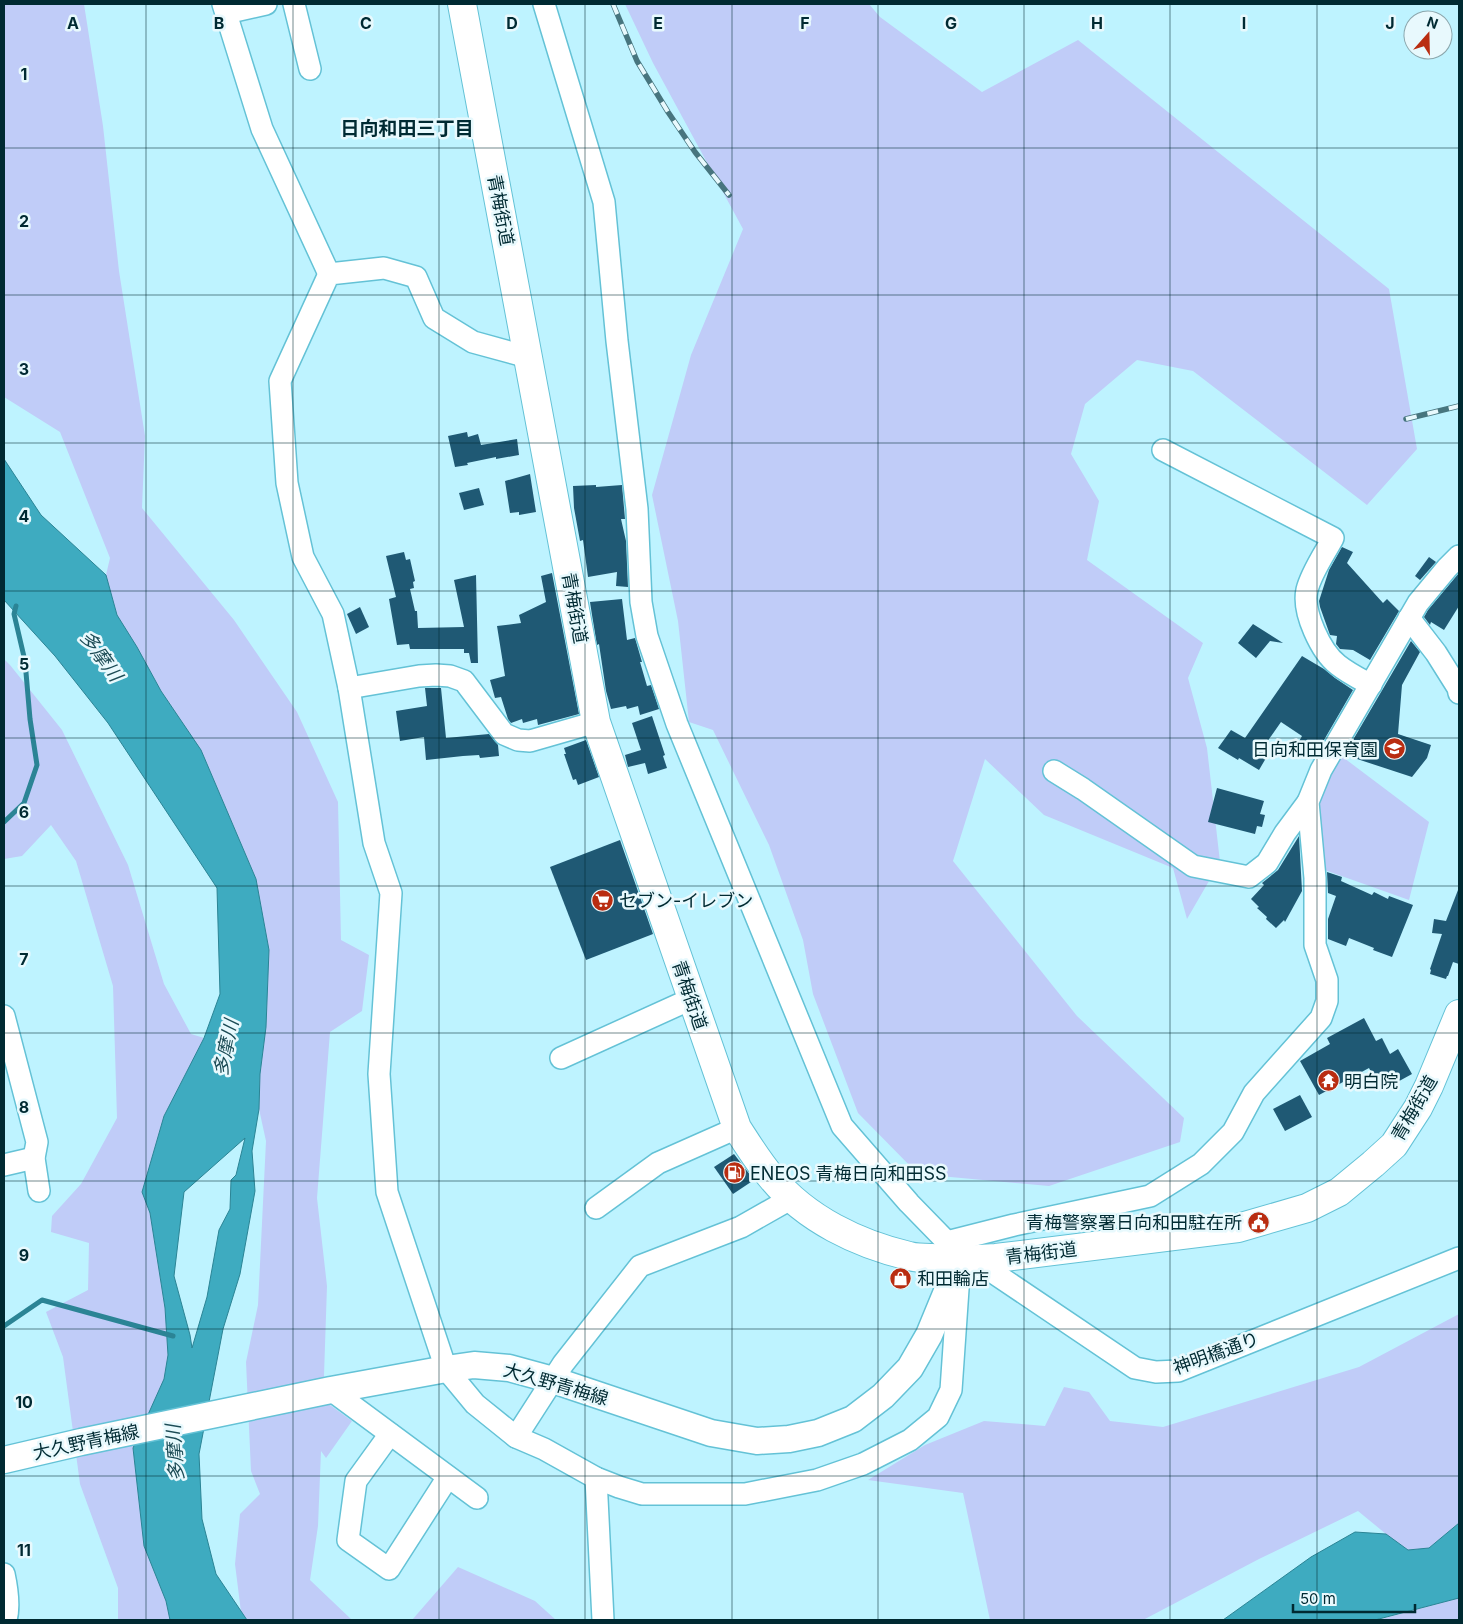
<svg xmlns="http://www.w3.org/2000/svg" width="1463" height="1624" font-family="Inter,'Noto Sans JP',sans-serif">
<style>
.green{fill:#c0ccf8}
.water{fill:#3eabc0;stroke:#2b8495;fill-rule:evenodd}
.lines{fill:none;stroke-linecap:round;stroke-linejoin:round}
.stream{stroke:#2b8495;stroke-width:5}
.building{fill:#1f5974}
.minor-casing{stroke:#64c2d6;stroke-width:24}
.major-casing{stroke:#64c2d6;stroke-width:29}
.highway-casing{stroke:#64c2d6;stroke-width:30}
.minor{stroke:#fff;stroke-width:21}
.major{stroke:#fff;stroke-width:26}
.highway{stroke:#fff;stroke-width:28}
.rail-casing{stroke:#47757e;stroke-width:5.5}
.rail{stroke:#e8f9fd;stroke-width:4;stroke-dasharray:11;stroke-linecap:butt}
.grid{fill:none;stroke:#002a32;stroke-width:1;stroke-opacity:0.55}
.labels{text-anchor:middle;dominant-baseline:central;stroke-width:5;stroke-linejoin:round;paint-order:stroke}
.street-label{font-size:18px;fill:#002a32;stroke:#e8f9fd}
.poi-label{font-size:18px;fill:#002a32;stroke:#e8f9fd;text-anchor:start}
.neighbourhood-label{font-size:19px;font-weight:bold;fill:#002a32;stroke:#e8f9fd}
.water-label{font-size:19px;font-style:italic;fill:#1c4b55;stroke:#e8f9fd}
.grid-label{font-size:16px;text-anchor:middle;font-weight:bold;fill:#002a32;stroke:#e8f9fd;stroke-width:5;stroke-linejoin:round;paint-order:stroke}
</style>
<rect width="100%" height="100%" fill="#bef3ff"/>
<g class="green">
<polygon points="4,4 84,4 103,126 119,271 145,436 142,508 234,620 297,712 338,802 341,940 369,955 362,1011 330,1032 317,1198 327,1286 323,1405 330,1405 352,1421 326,1458 321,1451 318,1526 310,1580 352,1620 247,1620 241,1612 235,1564 240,1514 260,1494 251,1471 246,1362 258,1305 266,1141 259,1109 260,1074 266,1027 269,950 256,879 201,750 161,691 137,647 117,615 106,575 110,558 60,432 4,397"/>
<polygon points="625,4 869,4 880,17 982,92 1078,40 1389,289 1417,449 1367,505 1193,371 1137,360 1085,404 1071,454 1099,501 1087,560 1203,643 1188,678 1207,748 1220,862 1187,919 1173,868 1044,815 985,759 953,861 1077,1016 1184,1118 1180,1142 1049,1186 918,1174 858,1113 813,994 803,940 769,845 713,730 689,722 678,621 652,495 691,355 743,229 653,63"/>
<polygon points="4,659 10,665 62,730 128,865 164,984 191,1034 204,1038 164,1116 142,1192 150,1213 165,1308 168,1355 164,1379 133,1449 144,1546 166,1601 170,1620 118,1620 118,1588 80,1484 63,1357 46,1312 88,1290 89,1243 51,1232 52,1216 81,1184 117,1118 113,986 76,861 51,825 22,856 4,859"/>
<polygon points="1358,722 1344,758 1429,822 1409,900 1319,868 1312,806"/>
<polygon points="1459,1314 1459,1523 1429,1548 1408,1550 1386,1534 1358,1511 1259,1559 1143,1620 1076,1620 1075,1619 990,1620 963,1493 868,1480 925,1445 984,1421 1045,1426 1064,1387 1089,1392 1110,1421 1163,1427 1359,1367"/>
<polygon points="458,1567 535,1601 556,1620 412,1620"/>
<polygon points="1459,1598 1459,1620 1375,1620 1385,1618"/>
</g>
<g class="water">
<path d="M4,459L41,515L106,575L117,615L137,647L161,691L201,750L256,879L269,950L266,1027L260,1074L259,1109L252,1151L255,1191L240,1274L223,1329L199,1454L202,1519L216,1574L247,1620H170L166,1601L144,1546L133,1448L164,1379L168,1355L165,1308L150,1213L142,1192L164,1116L204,1038L220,994L217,888L108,723L55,656L4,600ZM245,1138L236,1175L231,1180L230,1209L219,1230L207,1297L192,1348L190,1335L174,1276L184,1192Z"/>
<polygon points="1459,1523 1459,1598 1375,1620 1223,1620 1311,1557 1355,1532 1386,1534 1408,1550 1429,1548"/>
</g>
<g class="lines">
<g class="stream">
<polyline points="4,822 24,803 37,765 30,719 25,661 14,614 16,606"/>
<polyline points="4,1326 42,1300 173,1336"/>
</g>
</g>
<g class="building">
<polygon points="467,432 468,437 478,434 481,445 517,439 519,455 496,459 496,457 467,463 468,465 455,467 448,436"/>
<polygon points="530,474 536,512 519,515 519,512 510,513 505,481"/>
<polygon points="596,485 596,487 622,485 625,519 621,519 626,541 628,587 616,586 617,572 588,577 583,540 580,541 574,508 573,486"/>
<polygon points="479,488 484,505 464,510 459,493"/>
<polygon points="1342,547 1353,552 1347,563 1383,603 1387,599 1399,611 1370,660 1353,650 1340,649 1336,644 1337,636 1330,635 1320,607 1319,601 1329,570"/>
<polygon points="404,552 406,560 410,559 415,581 413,582 414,588 410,589 415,611 417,611 418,628 464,627 454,580 476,575 478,663 471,663 469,653 464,653 464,649 410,649 409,644 397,645 389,599 396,597 386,556"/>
<polygon points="1429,557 1436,562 1420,580 1415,576"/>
<polygon points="552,573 579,714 538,725 537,719 523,723 522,719 511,723 508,719 501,697 495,698 490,680 505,676 497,626 521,623 519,615 546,602 541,576"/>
<polygon points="1459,573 1459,606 1444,630 1431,622 1430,625 1424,617 1428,610"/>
<polygon points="622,599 627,640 635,638 642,662 640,662 647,686 651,685 659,709 640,715 638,706 627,709 626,706 611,709 606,691 599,644 597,645 592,615 590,602"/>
<polygon points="360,607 369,627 356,634 347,614"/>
<polygon points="1253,624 1283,643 1270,641 1256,658 1238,643"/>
<polygon points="1411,641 1420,652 1402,685 1398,734 1431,745 1427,758 1412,777 1351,757 1354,747 1350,745"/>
<polygon points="1302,656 1324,669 1335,678 1353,690 1313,759 1301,753 1303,749 1297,745 1302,736 1281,722 1262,749 1269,753 1259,770 1239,758 1238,760 1218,748 1231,730 1245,738"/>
<polygon points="425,688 441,688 446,738 489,734 498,745 499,756 480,758 479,755 463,756 426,760 424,737 400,741 396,711 427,706"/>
<polygon points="652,716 665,755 663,756 667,768 648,774 645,763 628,767 625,755 641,750 632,723"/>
<polygon points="586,740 599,777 578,785 576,779 573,780 564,754 566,754 564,748"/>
<polygon points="1217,788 1264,801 1260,814 1265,815 1262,827 1257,826 1255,834 1208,822"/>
<polygon points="1299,836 1302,891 1285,922 1284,920 1276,928 1266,919 1267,917 1257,908 1259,907 1251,899 1264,885 1262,883 1278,870"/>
<polygon points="620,840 653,934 586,960 550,867"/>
<polygon points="1327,872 1342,877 1341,881 1372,895 1374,892 1388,899 1389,896 1413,905 1392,957 1373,950 1374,948 1349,938 1346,946 1328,939 1328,919 1336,896 1328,893"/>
<polygon points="1458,890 1459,890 1459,964 1453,962 1448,976 1447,976 1446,979 1430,974 1431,970 1430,969 1442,934 1432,933 1434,919 1446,921"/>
<polygon points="1364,1018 1376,1041 1382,1038 1390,1054 1398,1049 1412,1074 1381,1091 1369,1068 1319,1095 1300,1061 1330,1044 1327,1038"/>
<polygon points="1300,1095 1312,1117 1285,1131 1273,1109"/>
<polygon points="734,1154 754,1180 733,1194 714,1167"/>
</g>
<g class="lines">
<defs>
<g id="minor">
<polyline points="223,4 262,129 329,274"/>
<polyline points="294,4 310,69"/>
<polyline points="226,13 266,4"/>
<polyline points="528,357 473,342 434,318 416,277 384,268 329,274 280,381 287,483 303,557 333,614 349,688 374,843 391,893 379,1074 387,1192 446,1369 475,1404 516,1437 544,1449 596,1478 619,1487 642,1494 745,1494 817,1480 863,1464 910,1440 938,1417 951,1390 960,1260 947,1242 909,1203 842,1126 677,724 647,636 641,602 637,509 617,341 604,202 544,4"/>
<path d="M1163,450L1333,538C1325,553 1311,573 1307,590C1302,612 1321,652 1338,665C1348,673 1360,679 1371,685"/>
<polyline points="1409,618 1436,653 1458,688 1459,693"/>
<polyline points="349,688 419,676 436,675 450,676 464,681 504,734 518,740 530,741 596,722"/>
<polyline points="1054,771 1083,789 1193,866 1249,877 1267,863 1285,833 1308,802"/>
<polyline points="4,1016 37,1142 34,1158 39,1191"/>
<polyline points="561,1058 691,999"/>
<polyline points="4,1165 34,1158"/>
<polyline points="596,1208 658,1163 737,1128"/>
<polyline points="947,1242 1014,1225 1150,1196 1201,1164 1233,1132 1254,1093 1321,1018 1327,1001 1327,980 1315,945 1315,878 1308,802 1321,770 1418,603 1447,568 1459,556"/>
<polyline points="965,1262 994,1273 1135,1368 1156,1372 1178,1371 1459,1258"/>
<polyline points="331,1390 477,1498"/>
<polyline points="390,1434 356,1481 348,1540 389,1569 448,1477"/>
<polyline points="516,1437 563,1364 640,1266 741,1227 792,1198"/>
<polyline points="596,1478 603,1620"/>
<path d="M4,1574C7,1588 10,1606 6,1620"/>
</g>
<polyline id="major" points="4,1460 81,1442 331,1390 446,1369 474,1365 509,1368 553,1380 711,1433 757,1441 789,1439 818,1433 853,1419 883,1396 910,1368 929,1335 960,1260"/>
<path id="highway" d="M462,4L596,722L737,1128C748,1145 759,1163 772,1178C806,1219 858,1244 909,1256C916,1258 924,1258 931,1258C953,1260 974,1260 996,1258L1238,1228L1307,1208L1339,1192L1373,1164L1394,1145L1418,1108L1429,1086L1459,1014"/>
</defs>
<use href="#minor" class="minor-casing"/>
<use href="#major" class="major-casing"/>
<use href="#highway" class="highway-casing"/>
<use href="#minor" class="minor"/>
<use href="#major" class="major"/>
<use href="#highway" class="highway"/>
<defs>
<g id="rail">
<polyline points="613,4 637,61 668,112 695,152 729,195"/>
<polyline points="1406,419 1459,406"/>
</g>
</defs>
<use href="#rail" class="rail-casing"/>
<use href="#rail" class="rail"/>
</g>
<path class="grid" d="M146,4V1620M293,4V1620M439,4V1620M585,4V1620M732,4V1620M878,4V1620M1024,4V1620M1170,4V1620M1317,4V1620M4,148H1459M4,295H1459M4,443H1459M4,591H1459M4,738H1459M4,886H1459M4,1033H1459M4,1181H1459M4,1329H1459M4,1476H1459"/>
<defs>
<symbol id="school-disc" viewBox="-11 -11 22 22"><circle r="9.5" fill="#b92d11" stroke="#e8f9fd"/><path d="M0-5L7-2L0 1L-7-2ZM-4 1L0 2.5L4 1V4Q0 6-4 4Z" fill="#fff"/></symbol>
<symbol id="supermarket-disc" viewBox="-11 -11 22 22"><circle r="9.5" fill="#b92d11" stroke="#e8f9fd"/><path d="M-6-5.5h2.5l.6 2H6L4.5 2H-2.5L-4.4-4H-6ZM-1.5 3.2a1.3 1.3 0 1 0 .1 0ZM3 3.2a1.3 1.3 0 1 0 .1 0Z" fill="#fff"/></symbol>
<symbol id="temple-disc" viewBox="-11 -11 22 22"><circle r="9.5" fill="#b92d11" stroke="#e8f9fd"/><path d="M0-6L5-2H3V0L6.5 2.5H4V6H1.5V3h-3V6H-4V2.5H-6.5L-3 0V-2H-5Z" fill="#fff"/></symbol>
<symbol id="fuel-disc" viewBox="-11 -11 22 22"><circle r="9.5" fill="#b92d11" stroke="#e8f9fd"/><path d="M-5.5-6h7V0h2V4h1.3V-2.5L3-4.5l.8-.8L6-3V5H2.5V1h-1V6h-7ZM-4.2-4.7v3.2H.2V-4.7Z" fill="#fff"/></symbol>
<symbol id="civic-disc" viewBox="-11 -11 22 22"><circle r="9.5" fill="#b92d11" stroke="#e8f9fd"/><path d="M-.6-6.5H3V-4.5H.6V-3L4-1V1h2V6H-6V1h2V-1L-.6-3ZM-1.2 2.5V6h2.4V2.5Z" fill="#fff"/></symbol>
<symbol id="shop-disc" viewBox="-11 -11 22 22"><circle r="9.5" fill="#b92d11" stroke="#e8f9fd"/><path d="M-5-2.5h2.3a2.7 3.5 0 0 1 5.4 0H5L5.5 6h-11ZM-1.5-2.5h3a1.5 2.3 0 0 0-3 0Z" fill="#fff"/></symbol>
</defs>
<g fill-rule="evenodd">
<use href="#school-disc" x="1382" y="736" width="25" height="25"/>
<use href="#supermarket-disc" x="590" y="888" width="25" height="25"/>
<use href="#temple-disc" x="1316" y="1068" width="25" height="25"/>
<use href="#fuel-disc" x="722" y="1160" width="25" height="25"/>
<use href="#civic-disc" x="1246" y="1210" width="25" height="25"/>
<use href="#shop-disc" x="888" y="1266" width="25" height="25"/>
</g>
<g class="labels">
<g class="street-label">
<text transform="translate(501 210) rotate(79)">青梅街道</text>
<text transform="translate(575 608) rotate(80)">青梅街道</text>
<text transform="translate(690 995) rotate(71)">青梅街道</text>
<text transform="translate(1414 1108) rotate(-60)">青梅街道</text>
<text transform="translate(1041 1253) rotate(-7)">青梅街道</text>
<text transform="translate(1216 1353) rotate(-20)">神明橋通り</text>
<text transform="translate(556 1384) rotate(16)">大久野青梅線</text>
<text transform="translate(86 1442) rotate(-12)">大久野青梅線</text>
</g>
<g class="poi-label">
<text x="1378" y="749" text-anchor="end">日向和田保育園</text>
<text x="619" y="900">セブン-イレブン</text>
<text x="1344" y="1081">明白院</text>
<text x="750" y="1173">ENEOS 青梅日向和田SS</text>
<text x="1242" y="1222" text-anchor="end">青梅警察署日向和田駐在所</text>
<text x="917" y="1278">和田輪店</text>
</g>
<g class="neighbourhood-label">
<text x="407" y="128">日向和田三丁目</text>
</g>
<g class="water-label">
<text transform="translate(101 656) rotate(54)">多摩川</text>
<text transform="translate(226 1048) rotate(-78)">多摩川</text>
<text transform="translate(175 1453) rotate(-94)">多摩川</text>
</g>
</g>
<g class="grid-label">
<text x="73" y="29">A</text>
<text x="219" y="29">B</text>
<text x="366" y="29">C</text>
<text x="512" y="29">D</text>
<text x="658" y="29">E</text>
<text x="805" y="29">F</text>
<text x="951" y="29">G</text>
<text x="1097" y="29">H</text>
<text x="1244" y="29">I</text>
<text x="1390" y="29">J</text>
<text x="24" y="80">1</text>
<text x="24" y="227">2</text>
<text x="24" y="375">3</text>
<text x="24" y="522">4</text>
<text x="24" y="670">5</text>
<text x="24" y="818">6</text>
<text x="24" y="965">7</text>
<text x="24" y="1113">8</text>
<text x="24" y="1261">9</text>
<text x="24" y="1408">10</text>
<text x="24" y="1556">11</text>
</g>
<rect width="1463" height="1624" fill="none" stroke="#002a32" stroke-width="10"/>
<g transform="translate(1428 35) rotate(20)"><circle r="24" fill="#e8f9fd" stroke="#8ba6ac"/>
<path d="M0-4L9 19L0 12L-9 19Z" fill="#b92d11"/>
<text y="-8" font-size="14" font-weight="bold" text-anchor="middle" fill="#002a32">N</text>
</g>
<path d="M1293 1604v8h122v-8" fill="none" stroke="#002a32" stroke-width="2.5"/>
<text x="1300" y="1604" font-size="15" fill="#002a32" stroke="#e8f9fd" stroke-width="4" paint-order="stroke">50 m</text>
</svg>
